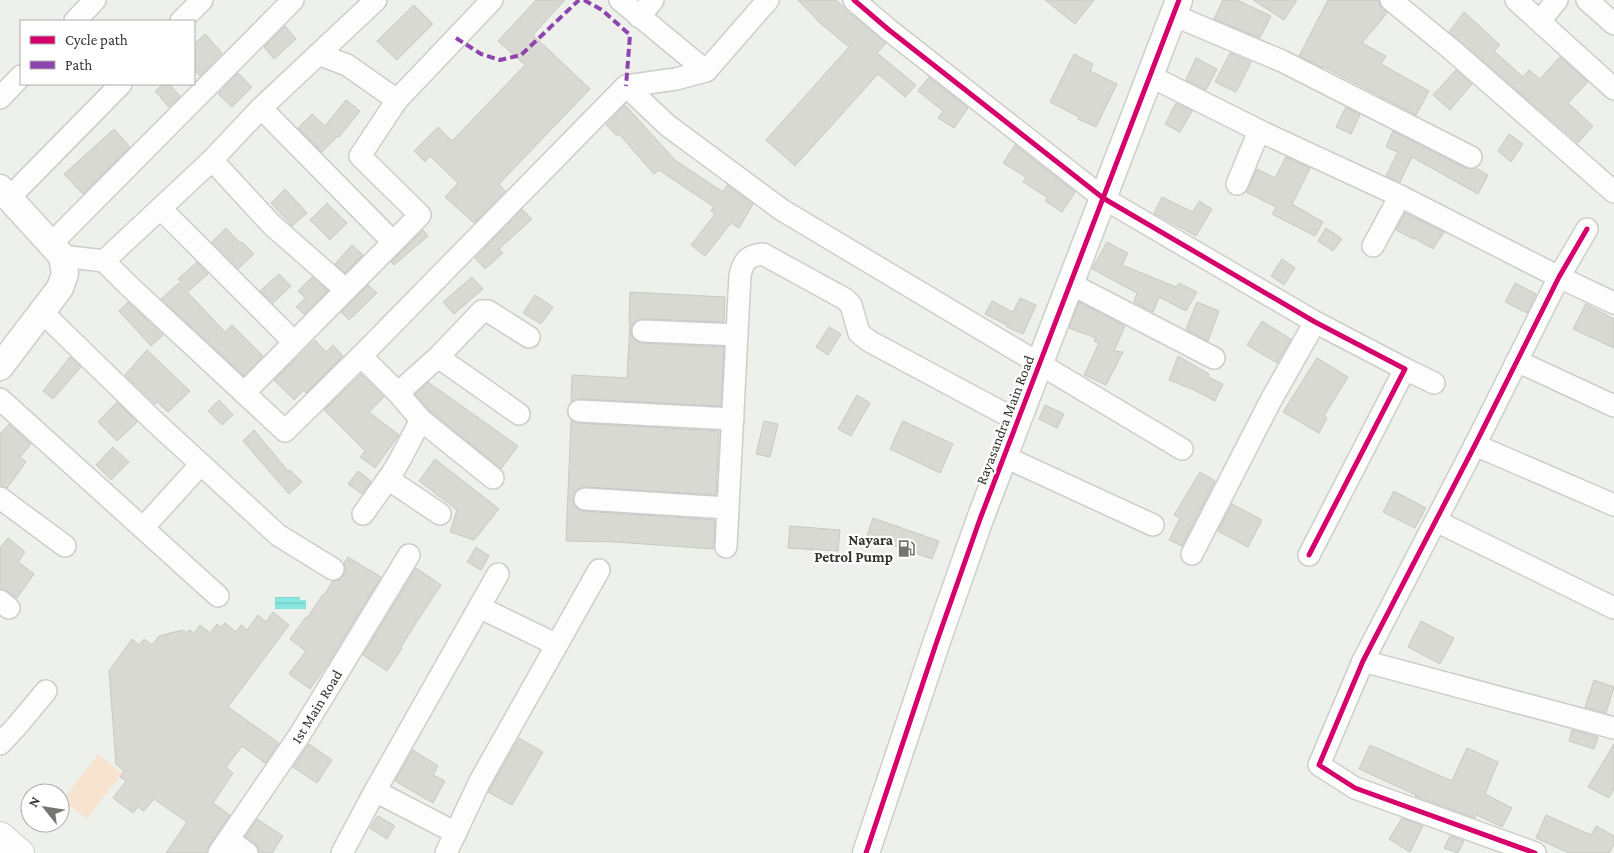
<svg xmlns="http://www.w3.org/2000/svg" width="1614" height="853" font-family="'Crimson Pro',serif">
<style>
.green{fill:#f6e3d0}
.water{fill:url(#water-rules)}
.building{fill:#d9d9d4;stroke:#c8c8c4}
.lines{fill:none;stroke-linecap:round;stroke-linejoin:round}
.minor-casing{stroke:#ccceca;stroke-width:24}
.tertiary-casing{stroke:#ccceca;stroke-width:29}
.secondary-casing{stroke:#ccceca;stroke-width:30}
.minor{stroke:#fcfdfc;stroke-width:21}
.tertiary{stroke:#fcfdfc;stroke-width:26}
.secondary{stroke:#fcfdfc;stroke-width:28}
.quiet{stroke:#8e44ad;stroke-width:4;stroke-dasharray:8 4;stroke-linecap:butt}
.cycleway-casing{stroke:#fff;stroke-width:8}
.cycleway{stroke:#d6006c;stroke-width:5}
.labels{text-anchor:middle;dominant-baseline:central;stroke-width:4.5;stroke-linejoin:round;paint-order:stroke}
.street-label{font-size:15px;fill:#323430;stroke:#fff}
.poi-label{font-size:15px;font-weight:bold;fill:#323430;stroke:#fff;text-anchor:end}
</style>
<defs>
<pattern id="water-rules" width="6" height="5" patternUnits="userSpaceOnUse" patternTransform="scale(1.25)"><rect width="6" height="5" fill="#88e7e0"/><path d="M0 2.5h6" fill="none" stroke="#76c7c0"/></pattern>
</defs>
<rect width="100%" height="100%" fill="#eef1eb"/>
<polygon class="green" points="98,754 122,773 87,819 63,800"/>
<polygon class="water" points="275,597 300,597 300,600 306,600 306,609 275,609"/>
<g class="building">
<polygon points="536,0 565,0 533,35 590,89 499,184 505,191 474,223 445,197 458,183 430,156 425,162 414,151 438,127 452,141 525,65 498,41"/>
<polygon points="798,0 836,0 851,15 851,14 886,43 877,53 916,85 905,97 878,74 795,166 766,140 849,47 820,23"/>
<polygon points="1045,0 1094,0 1075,24"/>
<polygon points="1223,0 1237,0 1271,16 1260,38 1214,19"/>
<polygon points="1253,0 1297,0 1284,20"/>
<polygon points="1328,0 1379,0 1380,5 1387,13 1362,43 1386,56 1381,64 1429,91 1416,115 1324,67 1323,68 1299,56"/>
<polygon points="414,5 433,24 397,60 377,41"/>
<polygon points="1464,12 1500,45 1494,51 1523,77 1529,70 1540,79 1560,57 1588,82 1568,103 1593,126 1578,143 1449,32"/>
<polygon points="285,26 296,39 274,59 264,47"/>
<polygon points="205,34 222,53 200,76 194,70 194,44"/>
<polygon points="1230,53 1251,62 1236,92 1215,82"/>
<polygon points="1074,54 1093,64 1090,71 1117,84 1096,127 1078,119 1079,117 1050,102"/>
<polygon points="1196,58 1217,69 1206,90 1186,80"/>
<polygon points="1456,70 1472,84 1450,110 1433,95"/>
<polygon points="238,73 252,87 232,107 218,94"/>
<polygon points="929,77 968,108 954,128 938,118 943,111 918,91"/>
<polygon points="163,84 169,84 180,96 169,107 155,91"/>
<polygon points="346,100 360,111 339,137 338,136 322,152 298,128 312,114 325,126"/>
<polygon points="1176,103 1192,111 1180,132 1165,124"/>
<polygon points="625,105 675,160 723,192 727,185 753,204 739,228 731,223 705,256 691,245 715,214 711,211 714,207 659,170 654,174 619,134 617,136 606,125"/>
<polygon points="1346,107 1360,115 1351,134 1336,127"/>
<polygon points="114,129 130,147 83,194 64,174"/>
<polygon points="1393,131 1465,168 1471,169 1476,168 1488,175 1478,194 1412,157 1400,182 1386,176 1398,152 1386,147"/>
<polygon points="1509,134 1523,144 1511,162 1498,151"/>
<polygon points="1015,145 1075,192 1062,212 1045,201 1048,198 1023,182 1026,177 1003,163"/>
<polygon points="1286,157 1310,168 1292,204 1323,222 1315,236 1272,214 1276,207 1246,192 1257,169 1275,178"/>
<polygon points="285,189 307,213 292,226 271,203"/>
<polygon points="1162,197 1193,212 1199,201 1212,209 1196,236 1154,213"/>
<polygon points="327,203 347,223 330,240 310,220"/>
<polygon points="522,209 532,219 499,249 503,253 485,269 475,258"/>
<polygon points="1405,213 1444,232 1433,249 1414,238 1413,239 1396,230"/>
<polygon points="226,228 240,243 242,242 254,254 238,269 212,242"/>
<polygon points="1326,228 1342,239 1333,251 1318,241"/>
<polygon points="423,230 428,236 394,265 391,262"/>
<polygon points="1107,242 1128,253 1122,265 1176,287 1179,283 1197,292 1186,311 1159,297 1153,312 1145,308 1134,302 1137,293 1092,269"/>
<polygon points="352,245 363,255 345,273 335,264"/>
<polygon points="1282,259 1295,268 1284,285 1271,276"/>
<polygon points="197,262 208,274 189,291 178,279"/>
<polygon points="279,274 291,286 273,303 260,291"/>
<polygon points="312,277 328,291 304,314 296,307 305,298 298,291"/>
<polygon points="472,277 483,289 454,314 443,302"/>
<polygon points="179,283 225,332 232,325 263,356 244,376 161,299"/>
<polygon points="1515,283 1536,294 1527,313 1505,302"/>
<polygon points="368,285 377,293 349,320 341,312"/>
<polygon points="630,292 725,297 724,322 643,319 637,320 633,324 631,331 632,337 636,341 642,343 724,347 721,406 580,399 571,402 572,375 627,378 630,322 629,322"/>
<polygon points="535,295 553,307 541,324 523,313"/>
<polygon points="1020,298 1036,305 1023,334 1007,327 1007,325 985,314 992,301 1013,312"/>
<polygon points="128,302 163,335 151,346 119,311"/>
<polygon points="1079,302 1125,326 1114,351 1123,352 1106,385 1084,375 1099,343 1094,341 1096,338 1069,328"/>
<polygon points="1197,302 1219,311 1208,341 1186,329"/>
<polygon points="1586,304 1614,319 1614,348 1573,329"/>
<polygon points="1262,321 1291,339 1277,363 1247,345"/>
<polygon points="829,327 841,334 828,355 816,347"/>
<polygon points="315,340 326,352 333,345 343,356 306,393 304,390 294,400 274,380"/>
<polygon points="147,350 190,391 168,412 157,402 155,404 125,375"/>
<polygon points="1178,356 1209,374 1208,377 1223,384 1215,401 1194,390 1169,380"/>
<polygon points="70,357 81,367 53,399 43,391"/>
<polygon points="1317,358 1348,377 1324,416 1327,418 1319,433 1283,412"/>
<polygon points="361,374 384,397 369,412 399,435 375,468 360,457 365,451 324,410"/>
<polygon points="428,382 518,446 501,469 430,411 415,394"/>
<polygon points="857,395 870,403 851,436 838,429"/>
<polygon points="219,400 233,415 222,425 208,411"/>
<polygon points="117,402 137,422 117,441 98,422"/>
<polygon points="1045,405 1064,414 1057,428 1039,419"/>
<polygon points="571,421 578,423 719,431 716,495 586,487 580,488 575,492 573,499 574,505 578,509 584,511 715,520 714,549 615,542 566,541"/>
<polygon points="764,421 778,424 770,457 756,454"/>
<polygon points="903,421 953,444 940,473 890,449"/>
<polygon points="9,424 31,444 20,457 26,462 7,488 0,486 0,434"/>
<polygon points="254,430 288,471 290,470 302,482 289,494 243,441"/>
<polygon points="113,447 129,462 111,480 96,465"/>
<polygon points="435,459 499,509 474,540 450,532 457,510 419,481"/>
<polygon points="358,471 371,481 362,494 348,484"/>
<polygon points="1200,472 1215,481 1182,546 1169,540 1180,518 1174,515"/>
<polygon points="1394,491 1426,508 1415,528 1383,512"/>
<polygon points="1232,504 1262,520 1248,547 1218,531"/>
<polygon points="873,518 939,541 932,559 867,536"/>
<polygon points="790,526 840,530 838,551 788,548"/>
<polygon points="8,538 25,552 18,562 34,574 17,598 7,591 0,589 0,548"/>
<polygon points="476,547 489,556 481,570 467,562"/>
<polygon points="348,557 381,577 327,665 310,689 289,674 306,651 290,639 306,617 307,618 323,594 324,595 333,581 338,580 343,576 345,570 344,563"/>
<polygon points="416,568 441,585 414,626 401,647 402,648 387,671 363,655"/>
<polygon points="273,612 289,625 228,707 279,743 265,763 242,746 226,767 233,773 213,803 230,815 209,846 207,853 166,853 187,822 154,799 144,811 138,807 133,813 113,798 126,781 120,777 124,771 116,764 109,671 132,639 139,645 144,639 152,645 159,636 182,630 187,633 189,630 194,633 200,625 210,633 217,624 221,627 225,623 236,632 241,625 247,630 258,615 266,622"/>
<polygon points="1421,621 1454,638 1440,664 1408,647"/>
<polygon points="1594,680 1614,687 1606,713 1585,707"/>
<polygon points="1572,730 1598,737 1594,749 1569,741"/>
<polygon points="519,738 543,752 512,805 488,792"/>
<polygon points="309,744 332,760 317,783 293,767"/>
<polygon points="1614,744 1614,789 1609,798 1588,787"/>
<polygon points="1370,745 1452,781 1467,748 1498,762 1485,794 1512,808 1502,827 1477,815 1475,818 1415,796 1416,795 1359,769"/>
<polygon points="413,750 438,766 433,775 445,781 433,803 395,781"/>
<polygon points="1546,815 1591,835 1596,826 1614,836 1614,844 1609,853 1569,853 1536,838"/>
<polygon points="378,816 395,826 387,839 370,828"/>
<polygon points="1402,818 1423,826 1410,852 1389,839"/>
<polygon points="257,819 283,836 272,853 259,853 258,847 255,843 245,836"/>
<polygon points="1450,836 1464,841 1458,853 1444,848"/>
</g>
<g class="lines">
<defs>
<g id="minor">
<polyline points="620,0 706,71 768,0"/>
<polyline points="854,0 889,30 1103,198 1315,322 1405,369 1309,555"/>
<polyline points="1391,0 1452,50 1614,192"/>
<polyline points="1516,0 1614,89"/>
<polyline points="1587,0 1614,24"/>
<polyline points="1173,15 1282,61 1471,157"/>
<polyline points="639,17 653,0"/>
<polyline points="75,21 95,0"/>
<polyline points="181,21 202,0"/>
<polyline points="1540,21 1557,0"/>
<polyline points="318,54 347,65 397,100 492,0"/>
<polyline points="1150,76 1264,133 1400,196 1559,277 1614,303"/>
<polyline points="626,86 667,125 782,210 1182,449"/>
<polyline points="0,98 21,76"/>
<polyline points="261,108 393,242"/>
<polyline points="212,160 272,225 346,290"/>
<polyline points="1237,184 1259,131"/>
<polyline points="9,198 121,84"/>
<polyline points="161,209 294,342"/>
<polyline points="51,244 293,0"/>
<polyline points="1373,246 1400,196"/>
<polyline points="62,256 104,261 212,160 261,108 376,0"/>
<polyline points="104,261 128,285 285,431 361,356 626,86 676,79 706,71"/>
<polyline points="1071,284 1214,358"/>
<polyline points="42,312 154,421 278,535 333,569"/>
<polyline points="643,331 737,335"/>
<polyline points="361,356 398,393 421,420 493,478"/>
<polyline points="438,357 519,414"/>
<polyline points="1517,361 1614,406"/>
<polyline points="1405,369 1434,383"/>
<polyline points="244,393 420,215 360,156 397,100"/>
<polyline points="398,393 438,357 482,311 488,311 529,337"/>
<polyline points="0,399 218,596"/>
<polyline points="579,411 733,419"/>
<path d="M421,420C410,439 401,461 388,479L440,514"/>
<polyline points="1475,445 1614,505"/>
<polyline points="1005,457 1153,525"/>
<polyline points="0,498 65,546"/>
<polyline points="585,499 728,508"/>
<polyline points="363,514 388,479"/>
<polyline points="1436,521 1614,608"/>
<polyline points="143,528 201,464"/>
<path d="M726,547L740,275C744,260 747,256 763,254L845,299L851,305L859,333L869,341L1018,421"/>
<polyline points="1192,554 1271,400 1315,322"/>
<polyline points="0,601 9,608"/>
<polyline points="479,607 557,645"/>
<polyline points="1363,661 1614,728"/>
<polyline points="0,744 16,727 46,691"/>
<polyline points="375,791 456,833"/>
<polyline points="229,840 247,853"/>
<path id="s1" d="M219,853L299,736L409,555"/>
<polyline points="342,853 375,791 498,574"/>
<polyline points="446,853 480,781 599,570"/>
<polyline points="1535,853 1355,788 1319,765 1363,661 1475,445 1559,277 1587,229"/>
</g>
<g id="tertiary">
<polyline points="0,188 62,256 65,274 60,288 0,367"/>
<polyline points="866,853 937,641 980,519 1179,0"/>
</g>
<polyline id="secondary" points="0,836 20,853"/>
</defs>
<use href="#minor" class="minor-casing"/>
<use href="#tertiary" class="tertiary-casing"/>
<use href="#secondary" class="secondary-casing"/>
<use href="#minor" class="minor"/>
<use href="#tertiary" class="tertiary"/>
<use href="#secondary" class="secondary"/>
<g class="quiet">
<polyline points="584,0 602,10 630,35 626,86"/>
<polyline points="456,38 481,54 500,60 521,55 579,0"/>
</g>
<defs>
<g id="cycleway">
<polyline points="854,0 889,30 1103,198 1315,322 1405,369 1309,555"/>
<polyline points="866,853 937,641 980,519 1179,0"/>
<polyline points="1535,853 1355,788 1319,765 1363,661 1475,445 1559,277 1587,229"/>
</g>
</defs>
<use href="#cycleway" class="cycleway-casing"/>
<use href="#cycleway" class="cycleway"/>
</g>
<defs>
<symbol id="fuel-bare" viewBox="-9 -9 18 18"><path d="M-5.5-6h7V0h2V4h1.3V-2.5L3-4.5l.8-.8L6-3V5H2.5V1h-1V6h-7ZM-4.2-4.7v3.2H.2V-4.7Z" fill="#747671" stroke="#fff" stroke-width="2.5" paint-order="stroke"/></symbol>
</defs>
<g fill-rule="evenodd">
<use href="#fuel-bare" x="894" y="536" width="25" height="25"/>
</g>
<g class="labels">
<g class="street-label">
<text transform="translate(1005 420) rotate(-69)">Rayasandra Main Road</text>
<text stroke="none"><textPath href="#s1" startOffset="176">1st Main Road</textPath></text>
</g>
<g class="poi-label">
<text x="893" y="540">Nayara<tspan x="893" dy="17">Petrol Pump</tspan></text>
</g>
</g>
<rect x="20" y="20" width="175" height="65" fill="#ffffff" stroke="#adaeac"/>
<rect x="30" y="36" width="25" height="8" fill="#d6006c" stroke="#adaeac"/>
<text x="65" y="45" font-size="15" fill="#323430">Cycle path</text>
<rect x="30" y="61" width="25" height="8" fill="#8e44ad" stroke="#adaeac"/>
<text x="65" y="70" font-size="15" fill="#323430">Path</text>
<g transform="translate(45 808) rotate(300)"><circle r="24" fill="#ffffff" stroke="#adaeac"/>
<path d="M0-4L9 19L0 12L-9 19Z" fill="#747671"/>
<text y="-8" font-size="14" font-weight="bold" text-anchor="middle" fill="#323430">N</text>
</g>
</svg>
